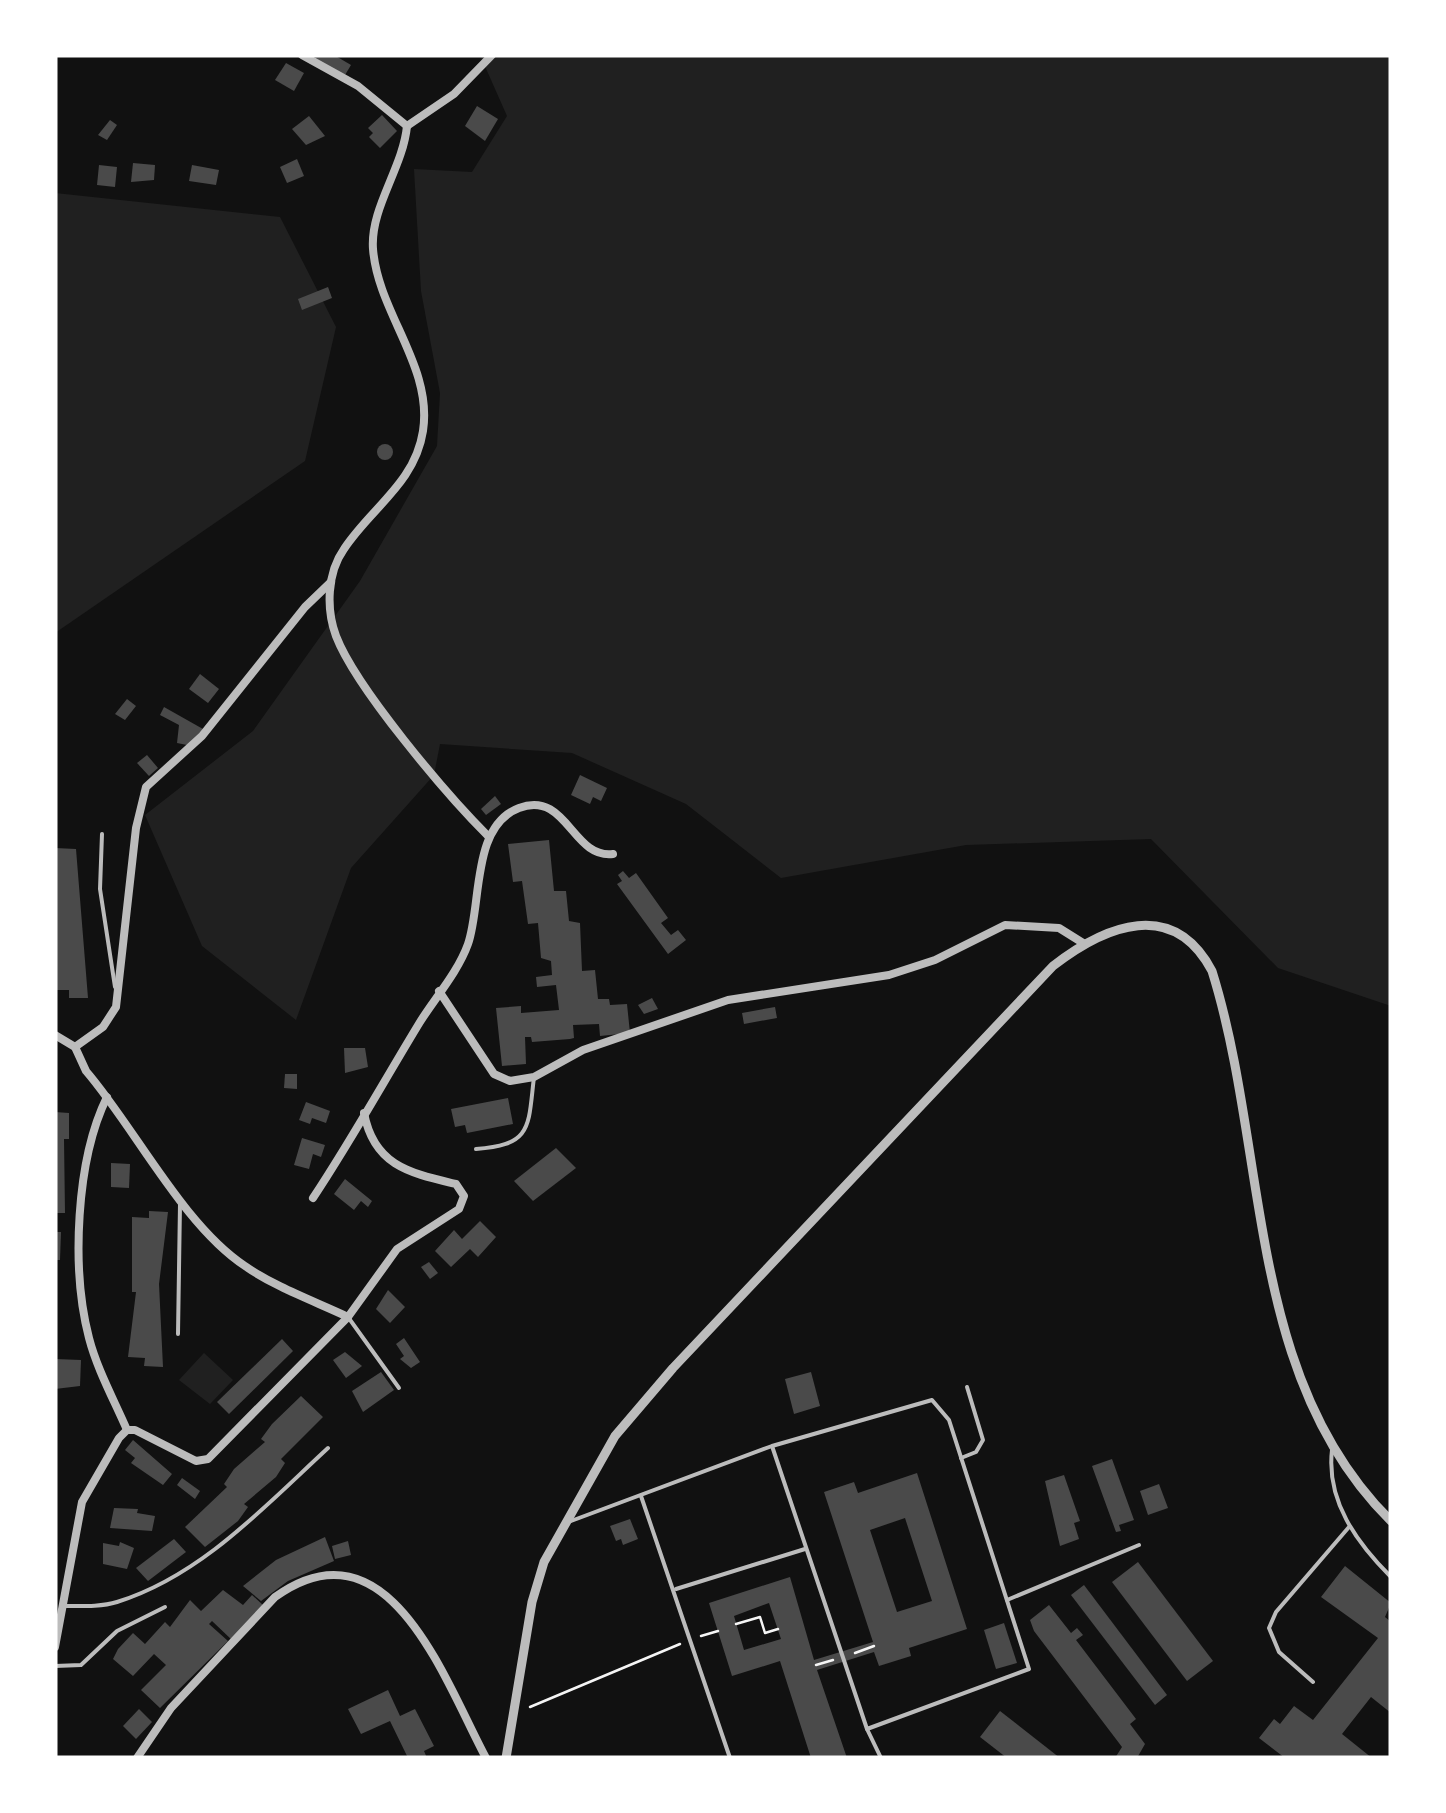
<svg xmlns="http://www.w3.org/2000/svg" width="1446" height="1813" font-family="Commissioner,sans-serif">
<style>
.green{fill:#202020}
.building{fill:#4a4a4a;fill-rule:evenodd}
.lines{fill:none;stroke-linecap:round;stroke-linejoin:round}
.path{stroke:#f5f5f5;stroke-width:2.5}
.service{stroke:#bcbcbc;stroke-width:4}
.minor{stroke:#bcbcbc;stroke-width:8}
.tertiary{stroke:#bcbcbc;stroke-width:9}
</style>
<rect width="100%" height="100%" fill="#111"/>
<g class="green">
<polygon points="480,55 1391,55 1391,1006 1278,968 1151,839 966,845 781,878 686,804 572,753 440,744 434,775 351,868 296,1020 202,946 145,815 253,731 360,581 437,446 440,393 421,291 414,169 472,172 507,116"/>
<polygon points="55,193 280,217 336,327 305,461 55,633"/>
<polygon points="204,1353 233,1380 210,1404 179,1380"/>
</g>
<g class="building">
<polygon points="316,55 334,55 351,65 345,75 314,58"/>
<polygon points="286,63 304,73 294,91 275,80"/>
<polygon points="477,106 498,119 485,141 465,126"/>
<polygon points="382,115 397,131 380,148 369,137 373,133 368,128"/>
<polygon points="309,116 325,136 306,145 292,129"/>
<polygon points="110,120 117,125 107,140 98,135"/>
<polygon points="297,159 304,176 287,183 280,167"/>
<polygon points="133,163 155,165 154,180 131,182"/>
<polygon points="99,165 117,167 115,187 97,185"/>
<polygon points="192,165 219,170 216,185 189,181"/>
<polygon points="328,287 332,298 302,310 298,299"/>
<circle cx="385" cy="452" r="8"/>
<polygon points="200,674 219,689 208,703 189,689"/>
<polygon points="127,699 136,706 125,720 115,714"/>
<polygon points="164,707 203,729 192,746 177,743 179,725 160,715"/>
<polygon points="147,755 158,768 149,776 137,763"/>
<polygon points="580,775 607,788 601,801 593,797 590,804 571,795"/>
<polygon points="495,796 501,804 486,815 481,809"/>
<polygon points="549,840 554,891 566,891 569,921 580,923 582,971 595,970 598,999 609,999 610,1005 627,1004 630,1033 600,1036 599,1024 573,1025 574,1038 570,1039 532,1042 531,1037 525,1037 526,1064 502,1066 496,1008 521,1006 521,1013 559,1010 556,985 537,987 536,977 552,975 551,961 541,958 538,923 528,924 522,881 513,882 508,844"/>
<polygon points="55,848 76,849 88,998 69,998 69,990 55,990"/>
<polygon points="623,871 629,878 636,873 668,918 661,923 671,935 678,930 686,940 668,954 617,884 622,881 618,875"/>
<polygon points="652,998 658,1009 644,1014 638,1005"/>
<polygon points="775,1007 777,1018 744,1024 742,1013"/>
<polygon points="344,1048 365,1048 368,1067 345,1073"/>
<polygon points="285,1074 297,1074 297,1089 284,1088"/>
<polygon points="508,1098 513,1124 467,1133 465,1125 455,1127 451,1109"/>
<polygon points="306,1102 330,1111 326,1123 312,1118 310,1124 299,1120"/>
<polygon points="55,1112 69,1113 69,1139 64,1139 65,1213 55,1213"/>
<polygon points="302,1138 325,1145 321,1157 313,1154 309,1169 294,1165"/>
<polygon points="556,1148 576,1168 533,1201 514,1181"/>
<polygon points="111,1163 130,1164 129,1188 111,1187"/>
<polygon points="345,1179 372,1201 368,1207 361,1201 354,1210 334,1194"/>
<polygon points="149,1211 168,1212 159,1284 163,1367 144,1366 145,1358 128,1357 136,1292 132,1292 132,1217 149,1218"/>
<polygon points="480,1221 496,1237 478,1257 470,1249 451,1267 435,1251 454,1230 462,1239"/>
<polygon points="55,1232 61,1232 60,1260 55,1260"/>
<polygon points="429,1262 438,1273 430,1279 421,1267"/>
<polygon points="388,1290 405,1307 390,1323 376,1309"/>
<polygon points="404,1338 420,1362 411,1368 400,1359 404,1356 396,1344"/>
<polygon points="282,1339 293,1351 229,1414 217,1402"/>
<polygon points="345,1352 362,1366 346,1378 333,1360"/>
<polygon points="55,1359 81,1360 80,1386 55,1389"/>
<polygon points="381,1372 394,1390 363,1412 352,1391"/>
<polygon points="811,1372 820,1406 794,1414 785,1379"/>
<polygon points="301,1396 323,1417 281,1459 285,1463 276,1477 244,1504 248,1507 238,1521 205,1547 185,1527 227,1487 224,1484 234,1469 265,1442 261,1439 272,1424"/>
<polygon points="133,1440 172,1474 163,1485 131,1463 135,1458 125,1450"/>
<polygon points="1112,1459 1134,1520 1119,1525 1121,1531 1116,1532 1092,1466"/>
<path d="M917,1473L967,1629L909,1648L911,1656L879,1666L874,1652L817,1670L847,1758H811L780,1661L732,1676L709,1603L790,1577L814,1660L873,1642L824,1492L854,1482L858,1493ZM905,1518L932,1601L897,1612L870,1530ZM769,1603L781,1639L744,1650L734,1616Z"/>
<polygon points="1064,1475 1080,1521 1074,1523 1079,1539 1060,1546 1045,1481"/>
<polygon points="182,1478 200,1491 195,1499 177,1485"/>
<polygon points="1159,1484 1168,1508 1148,1515 1140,1491"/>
<polygon points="114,1508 138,1509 137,1513 155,1516 152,1531 110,1528"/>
<polygon points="630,1519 638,1539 623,1545 621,1539 616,1541 610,1526"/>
<polygon points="325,1537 334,1561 288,1581 261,1601 243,1586 276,1560"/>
<polygon points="174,1539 186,1552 148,1581 136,1568"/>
<polygon points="348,1541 351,1555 335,1559 332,1546"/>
<polygon points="120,1542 134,1548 127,1569 103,1564 103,1543 119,1546"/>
<polygon points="1138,1562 1213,1661 1187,1681 1112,1582"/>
<polygon points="1345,1566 1391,1603 1385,1617 1391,1622 1391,1713 1371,1697 1342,1734 1372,1758 1285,1758 1259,1738 1274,1719 1280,1724 1294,1706 1313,1720 1378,1638 1321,1597"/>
<polygon points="1084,1585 1167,1695 1155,1705 1071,1595"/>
<polygon points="223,1590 243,1605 252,1595 264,1606 233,1641 212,1621 209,1624 228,1641 160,1708 141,1690 166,1665 154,1654 133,1676 113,1659 118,1649 133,1633 145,1644 165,1622 170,1627 190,1600 201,1611"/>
<polygon points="1049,1605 1071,1633 1077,1628 1083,1635 1076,1640 1136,1719 1130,1724 1145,1744 1137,1758 1115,1758 1122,1747 1034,1631 1030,1620"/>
<polygon points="1004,1623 1017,1663 996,1669 984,1630"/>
<polygon points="388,1690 400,1716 415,1709 434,1746 424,1751 427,1758 408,1758 390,1721 361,1734 348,1709"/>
<polygon points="139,1709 152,1722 136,1739 123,1726"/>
<polygon points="1000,1711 1060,1758 1007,1758 980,1737"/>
</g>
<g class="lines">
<g class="path">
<polyline points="736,1624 760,1617 765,1633 778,1629"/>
<polyline points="701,1636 718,1631"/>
<polyline points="855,1653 874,1646"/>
<polyline points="816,1665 833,1660"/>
<polyline points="530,1707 680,1644"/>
</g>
<g class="service">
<polyline points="102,834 100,889 115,987"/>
<path d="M476,1149C533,1145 528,1126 534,1077"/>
<polyline points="348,1317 399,1388"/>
<polyline points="178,1334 180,1204"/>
<path d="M1332,1450C1326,1501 1357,1543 1391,1577"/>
<polyline points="961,1458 976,1452 983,1440 967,1387"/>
<polyline points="641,1496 730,1758"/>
<polyline points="571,1521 772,1446 932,1400 949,1420 1029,1669 867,1729 772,1446"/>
<polyline points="676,1589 805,1549"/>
<polyline points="1007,1600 1139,1545"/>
<path d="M63,1606C81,1606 101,1607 117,1602C201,1576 265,1506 328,1448"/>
<polyline points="55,1666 81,1665 117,1631 165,1607"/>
<polyline points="1313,1682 1279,1652 1269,1628 1276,1612 1349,1527"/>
<polyline points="867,1729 881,1758"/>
</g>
<g class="minor">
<polyline points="302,55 358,86 407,126"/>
<path d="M407,126C403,168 370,208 373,249C378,313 433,366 423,431C415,483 371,508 344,549C327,573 326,609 336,636C356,688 447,795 488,836"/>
<polyline points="407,126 454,94 492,55"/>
<polyline points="439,991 494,1074 510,1081 534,1077 583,1050 728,1000 889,975 935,960 1005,925 1059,928 1083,943"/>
<path d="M55,1035L75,1047L86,1071C135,1128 183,1225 245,1266C275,1287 314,1301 348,1317"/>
<polyline points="75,1047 103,1027 116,1007 136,828 146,787 202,736 305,607 331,582"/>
<path d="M107,1097C76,1160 71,1269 89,1338C97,1369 114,1400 127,1430"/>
<path d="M313,1198C351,1141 384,1081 420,1022C435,998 458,972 468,944C482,904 471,826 519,808C567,790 572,859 613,854"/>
<path d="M55,1647L82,1502L119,1438L127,1430H135L196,1461L208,1459L348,1317L397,1249L459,1209L464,1196L456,1184C410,1173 374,1166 364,1113"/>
<path d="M137,1758L171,1708L275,1597C389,1515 445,1682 486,1758"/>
</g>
<path class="tertiary" d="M506,1758L532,1602L544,1562L615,1436L673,1368L1053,966C1106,925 1173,898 1212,971C1269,1153 1245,1377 1391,1521"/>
</g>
<rect width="1446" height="1813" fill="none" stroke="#ffffff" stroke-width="115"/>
</svg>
